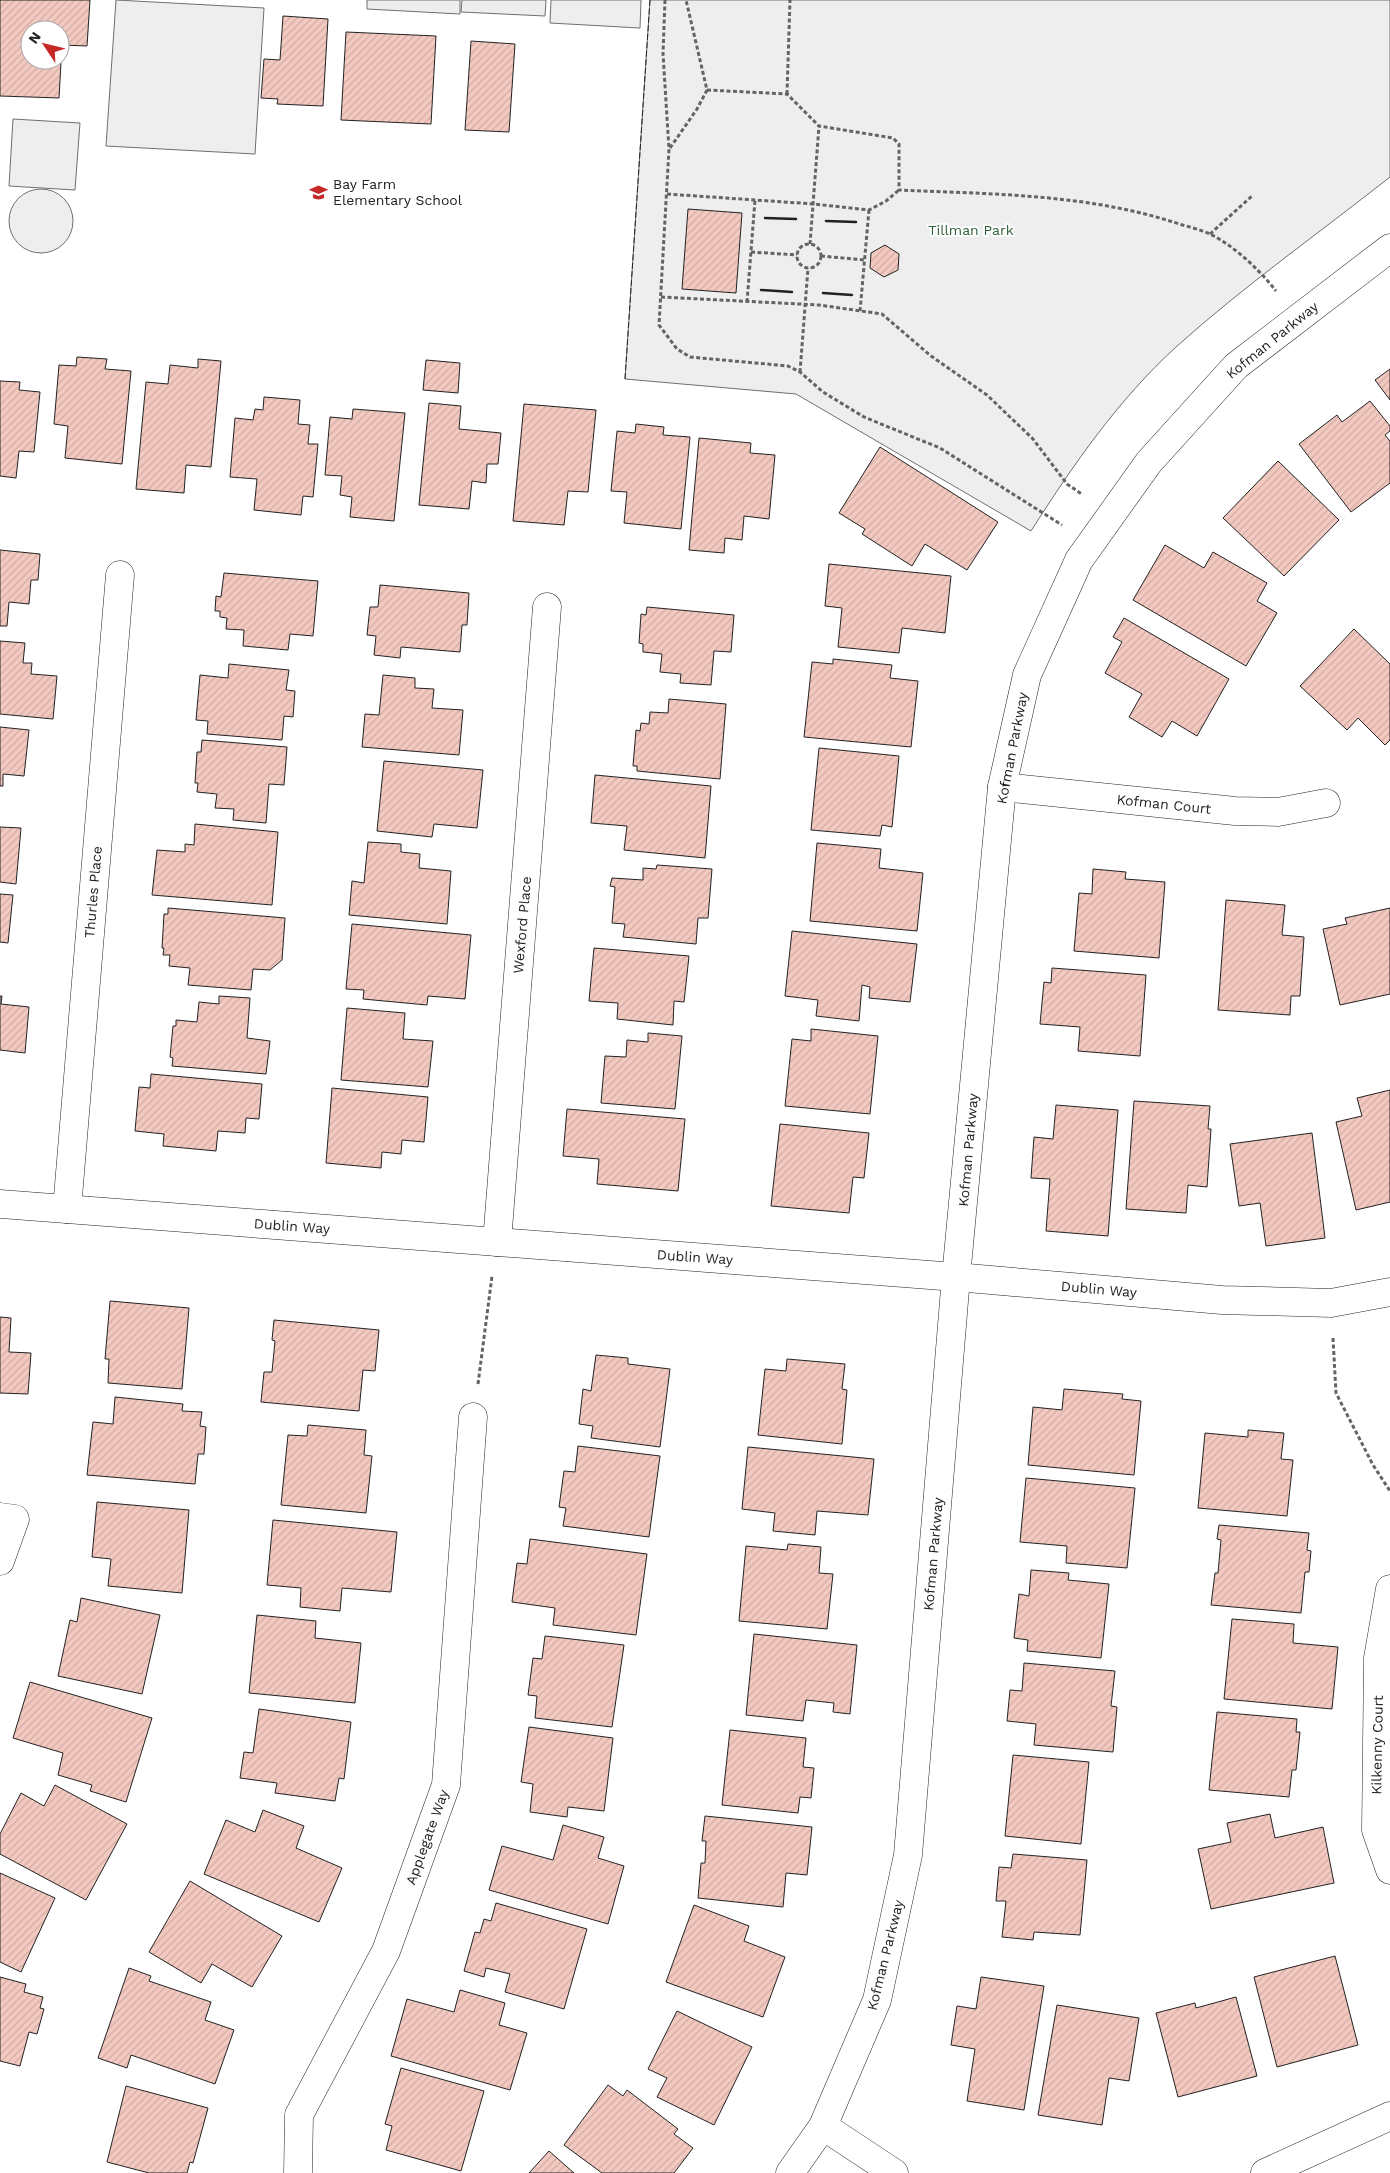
<svg xmlns="http://www.w3.org/2000/svg" width="1390" height="2173" font-family="'Work Sans',sans-serif">
<style>
.park{fill:#eee;stroke:#6f6f6f}
.building{fill:url(#building-hatch);stroke:#222;fill-rule:evenodd}
.lines{fill:none;stroke-linecap:round;stroke-linejoin:round}
.minor-casing{stroke:#222;stroke-width:29}
.path{stroke:#646464;stroke-width:3;stroke-dasharray:4 2.5;stroke-linecap:butt}
.minor{stroke:#fff;stroke-width:28}
.fence{stroke:#222;stroke-width:1;stroke-dasharray:6 2.5;stroke-linecap:butt}
.wall{stroke:#222;stroke-width:2.5}
.labels{text-anchor:middle;dominant-baseline:central;stroke-width:4;stroke-linejoin:round;paint-order:stroke}
.poi-label{font-size:14px;fill:#222;stroke:#fff;text-anchor:start}
.park-label{font-size:14px;fill:#2f5e38;stroke:#fff}
.street-label{font-size:14px;fill:#222;stroke:#fff}
</style>
<defs>
<pattern id="building-hatch" width="6" height="6" patternUnits="userSpaceOnUse" patternTransform="scale(1.25)"><rect width="6" height="6" fill="#f3c9c0"/><path d="M-1 1l2-2M0 6l6-6M5 7l2-2" fill="none" stroke="#d0aca5"/></pattern>
</defs>
<rect width="100%" height="100%" fill="#fff"/>
<g class="park">
<polygon points="116,0 264,8 255,154 106,146"/>
<polygon points="367,0 460,0 460,14 367,9"/>
<polygon points="462,0 546,0 545,16 461,12"/>
<polygon points="551,0 641,0 640,28 550,23"/>
<path d="M650,0H1390V177C1319,233 1244,286 1176,347C1118,400 1073,465 1031,531L796,394L625,379Z"/>
<polygon points="13,119 80,123 75,190 9,186"/>
<circle cx="41" cy="221" r="32"/>
</g>
<g class="building">
<path d="M0,0H90L87,46L62,45L59,98L0,96ZM30,30H60V60H30Z"/>
<polygon points="283,16 328,19 323,106 277,104 278,99 261,98 264,59 280,60"/>
<polygon points="346,32 436,36 431,124 341,120"/>
<polygon points="471,41 515,44 509,132 465,130"/>
<polygon points="688,209 742,213 736,293 682,289"/>
<polygon points="885,245 899,254 898,270 884,277 870,268 871,253"/>
<polygon points="77,357 107,359 105,369 131,371 122,464 65,458 68,426 54,424 59,365 76,366"/>
<polygon points="198,359 221,361 211,467 186,465 184,493 136,489 146,382 168,384 170,365 198,368"/>
<polygon points="426,360 460,363 458,393 423,390"/>
<polygon points="1390,369 1390,400 1375,380"/>
<polygon points="0,381 20,382 19,390 40,392 34,452 19,451 16,478 0,476"/>
<polygon points="264,397 300,400 298,424 310,425 308,444 318,444 313,497 303,496 301,515 254,510 257,479 230,477 235,418 253,420 255,409 263,410"/>
<polygon points="1370,401 1390,426 1390,431 1385,435 1390,441 1390,483 1351,512 1299,444 1337,415 1342,422"/>
<polygon points="429,403 461,406 459,429 501,433 498,464 487,464 486,483 472,481 469,509 419,505"/>
<polygon points="524,404 596,410 588,492 568,491 564,525 513,521"/>
<polygon points="353,409 405,413 394,521 350,517 352,497 340,495 342,476 325,475 330,417 352,419"/>
<polygon points="636,424 664,427 663,435 690,437 681,529 624,523 627,492 611,491 617,431 635,433"/>
<polygon points="699,438 751,443 750,453 775,455 769,519 744,516 742,540 725,538 724,553 689,550"/>
<polygon points="880,447 998,522 967,570 925,544 912,566 862,534 865,529 839,513"/>
<polygon points="1278,461 1339,520 1284,576 1223,518"/>
<polygon points="1165,545 1204,568 1213,552 1267,583 1257,601 1277,613 1246,666 1133,600"/>
<polygon points="0,550 40,554 38,580 31,580 29,604 9,602 7,626 0,626"/>
<polygon points="829,564 951,576 945,633 902,628 899,653 838,647 842,608 825,606"/>
<polygon points="224,573 318,581 313,636 290,634 288,650 243,646 244,630 226,629 227,618 220,617 220,611 215,611 216,596 221,597"/>
<polygon points="380,585 469,593 467,625 462,625 460,652 401,647 400,658 374,655 376,636 367,635 370,607 378,607"/>
<polygon points="647,607 734,615 731,652 714,651 711,685 680,683 681,674 660,672 662,654 643,652 643,644 639,643 641,614 646,615"/>
<polygon points="1124,618 1229,679 1197,736 1172,721 1162,737 1129,717 1142,694 1105,673 1122,642 1113,637"/>
<polygon points="1354,629 1390,664 1390,740 1385,745 1358,718 1347,730 1300,686"/>
<polygon points="0,641 25,643 23,663 32,663 31,674 57,676 53,719 0,714"/>
<polygon points="833,659 892,665 890,678 918,681 911,747 804,737 812,662 833,664"/>
<polygon points="229,664 289,670 286,690 295,691 293,717 284,716 282,740 207,734 208,721 196,720 200,675 228,678"/>
<polygon points="383,675 415,678 415,688 434,689 432,708 463,710 459,755 362,747 365,714 379,715"/>
<polygon points="669,699 726,704 720,779 637,771 637,766 633,766 636,730 640,731 641,723 649,724 650,712 668,713"/>
<polygon points="0,727 29,730 24,776 3,774 3,786 0,786"/>
<polygon points="202,740 287,747 284,785 269,784 266,823 233,820 234,809 215,808 217,794 197,792 198,783 195,783 197,752 201,752"/>
<polygon points="819,748 899,756 892,827 882,825 880,836 811,830"/>
<polygon points="384,761 483,770 477,828 434,824 432,837 377,831"/>
<polygon points="595,775 711,786 705,858 624,850 627,826 591,823"/>
<polygon points="195,824 278,832 272,905 152,895 157,850 185,852 185,844 194,845"/>
<polygon points="0,827 21,828 16,884 0,882"/>
<polygon points="368,842 401,844 401,852 420,854 419,868 451,871 447,924 349,915 352,881 364,883"/>
<polygon points="817,843 881,849 879,868 923,873 917,931 810,921"/>
<polygon points="657,865 712,869 708,918 698,918 696,944 623,937 625,924 612,923 615,887 610,886 612,878 643,880 643,868 656,869"/>
<polygon points="1093,869 1126,872 1125,879 1165,882 1159,958 1074,951 1079,893 1092,894"/>
<polygon points="0,894 13,895 8,943 0,942"/>
<polygon points="1226,900 1285,905 1282,935 1304,937 1300,996 1291,996 1290,1015 1218,1010"/>
<polygon points="168,908 285,918 282,960 270,970 253,969 251,990 188,985 190,968 169,966 170,955 163,955 164,948 162,948 164,914 168,914"/>
<polygon points="1390,908 1390,994 1340,1005 1323,929 1347,924 1345,918"/>
<polygon points="352,924 471,935 465,999 428,996 427,1005 363,999 364,990 346,989"/>
<polygon points="792,931 917,944 910,1002 869,998 870,987 862,985 859,1021 816,1016 818,1000 785,996"/>
<polygon points="594,948 689,956 684,1002 674,1001 673,1025 617,1019 618,1003 589,1001"/>
<polygon points="1052,968 1146,975 1140,1056 1078,1051 1080,1027 1040,1024 1044,982 1051,983"/>
<polygon points="0,996 2,996 1,1004 29,1007 25,1053 0,1050"/>
<polygon points="219,996 250,998 247,1038 270,1041 266,1074 172,1066 173,1058 170,1057 173,1026 176,1026 176,1020 197,1022 199,1002 219,1004"/>
<polygon points="347,1008 405,1013 403,1039 433,1041 428,1087 341,1080"/>
<polygon points="811,1029 878,1036 870,1114 785,1106 792,1039 811,1041"/>
<polygon points="648,1033 682,1036 675,1109 601,1103 605,1056 626,1057 627,1040 648,1042"/>
<polygon points="151,1074 262,1084 259,1119 246,1118 245,1133 218,1131 216,1151 163,1146 164,1134 135,1131 139,1087 150,1088"/>
<polygon points="332,1088 428,1097 424,1142 402,1140 401,1154 382,1152 381,1168 326,1163"/>
<polygon points="1390,1090 1390,1202 1356,1210 1336,1122 1362,1116 1357,1098"/>
<polygon points="1134,1101 1210,1106 1208,1129 1211,1129 1207,1187 1188,1185 1186,1213 1126,1209"/>
<polygon points="1056,1105 1118,1110 1108,1236 1046,1231 1050,1179 1031,1178 1034,1137 1053,1139"/>
<polygon points="567,1109 685,1119 678,1191 597,1184 599,1159 563,1156"/>
<polygon points="780,1124 869,1133 864,1178 853,1177 849,1213 771,1206"/>
<polygon points="1312,1133 1325,1238 1266,1246 1260,1203 1239,1206 1230,1144"/>
<polygon points="110,1301 189,1308 182,1389 108,1383 109,1359 105,1359"/>
<polygon points="0,1317 11,1318 9,1352 31,1353 28,1394 0,1393"/>
<polygon points="274,1320 379,1330 375,1371 363,1370 359,1411 261,1402 264,1372 272,1372 275,1341 272,1340"/>
<polygon points="596,1355 628,1358 628,1364 670,1369 660,1447 591,1438 593,1426 579,1424 583,1389 591,1391"/>
<polygon points="787,1359 845,1364 842,1389 847,1390 842,1444 758,1435 765,1369 786,1371"/>
<polygon points="1064,1389 1123,1394 1122,1399 1141,1401 1134,1475 1028,1465 1033,1407 1062,1410"/>
<polygon points="115,1397 183,1404 182,1411 202,1412 200,1426 206,1427 204,1454 198,1454 195,1484 87,1475 93,1422 113,1424"/>
<polygon points="308,1425 366,1430 364,1455 372,1456 366,1513 281,1505 288,1435 307,1436"/>
<polygon points="1248,1430 1284,1433 1281,1459 1293,1460 1287,1516 1198,1508 1205,1433 1248,1437"/>
<polygon points="578,1446 660,1456 649,1537 563,1526 566,1508 559,1507 564,1471 575,1472"/>
<polygon points="748,1447 874,1459 868,1515 817,1511 815,1535 773,1531 775,1513 742,1509"/>
<polygon points="1026,1478 1135,1488 1127,1568 1066,1563 1067,1546 1020,1542"/>
<polygon points="97,1502 189,1510 182,1593 108,1586 111,1559 92,1557"/>
<polygon points="273,1520 397,1532 391,1592 342,1588 340,1611 300,1607 301,1588 267,1585"/>
<polygon points="1219,1525 1309,1533 1307,1550 1311,1551 1309,1572 1305,1572 1301,1613 1211,1605 1215,1573 1218,1573 1221,1540 1217,1539"/>
<polygon points="530,1539 647,1554 636,1635 553,1625 555,1608 512,1602 517,1563 527,1564"/>
<polygon points="788,1544 821,1547 819,1573 833,1574 827,1629 739,1621 746,1546 787,1550"/>
<polygon points="1031,1570 1069,1573 1068,1580 1109,1584 1101,1658 1027,1651 1028,1640 1014,1638 1019,1594 1029,1596"/>
<polygon points="81,1598 160,1615 142,1694 58,1676 70,1620 77,1622"/>
<polygon points="257,1615 316,1621 315,1638 361,1643 355,1703 249,1693"/>
<polygon points="1232,1619 1294,1624 1293,1643 1338,1647 1332,1709 1224,1699"/>
<polygon points="754,1634 857,1645 850,1714 833,1712 834,1703 806,1700 803,1721 746,1715"/>
<polygon points="545,1636 624,1645 612,1727 535,1718 537,1696 528,1695 533,1658 542,1659"/>
<polygon points="1024,1663 1115,1671 1111,1706 1117,1707 1113,1752 1034,1745 1036,1724 1007,1721 1010,1690 1022,1691"/>
<polygon points="30,1682 152,1718 126,1802 90,1791 92,1785 58,1775 63,1753 13,1738"/>
<polygon points="259,1709 351,1722 344,1779 339,1778 335,1801 275,1793 277,1783 240,1778 244,1752 253,1753"/>
<polygon points="1217,1712 1297,1719 1296,1732 1300,1732 1296,1770 1292,1770 1289,1797 1209,1790"/>
<polygon points="529,1727 613,1738 604,1811 568,1807 567,1817 530,1812 533,1784 521,1782"/>
<polygon points="730,1730 806,1738 803,1767 814,1768 811,1798 800,1797 798,1813 722,1805"/>
<polygon points="1013,1755 1089,1762 1081,1844 1005,1836"/>
<polygon points="55,1785 127,1824 86,1900 0,1854 0,1834 21,1793 44,1806"/>
<polygon points="263,1810 304,1826 296,1848 342,1868 319,1922 204,1874 226,1820 255,1832"/>
<polygon points="1270,1814 1275,1838 1323,1827 1334,1883 1211,1909 1198,1849 1231,1842 1227,1823"/>
<polygon points="705,1816 812,1827 807,1875 786,1873 783,1907 698,1898 701,1863 705,1863 706,1841 702,1841"/>
<polygon points="563,1825 604,1837 598,1858 624,1866 608,1924 489,1890 502,1846 553,1860"/>
<polygon points="1013,1854 1087,1860 1080,1935 1034,1932 1033,1940 1002,1937 1006,1901 996,1901 999,1867 1011,1868"/>
<polygon points="0,1873 55,1898 21,1972 0,1962"/>
<polygon points="190,1881 282,1936 252,1987 212,1964 201,1983 149,1952"/>
<polygon points="496,1903 587,1929 564,2009 505,1992 510,1974 486,1968 484,1977 464,1971 475,1932 480,1933 484,1919 491,1921"/>
<polygon points="694,1905 749,1926 744,1941 785,1957 763,2017 666,1982"/>
<polygon points="1335,1956 1358,2045 1277,2067 1254,1977"/>
<polygon points="129,1968 151,1976 149,1981 211,2002 205,2020 234,2030 215,2084 131,2055 127,2068 98,2058"/>
<polygon points="0,1977 26,1984 24,1992 43,1997 40,2008 44,2009 37,2034 29,2032 20,2066 0,2061"/>
<polygon points="981,1977 1044,1986 1024,2110 967,2101 975,2049 951,2045 957,2006 976,2009"/>
<polygon points="460,1990 505,2003 499,2025 527,2033 510,2090 391,2056 407,1999 454,2012"/>
<polygon points="1236,1997 1257,2076 1178,2097 1156,2013 1195,2003 1196,2008"/>
<polygon points="1057,2005 1139,2018 1129,2081 1109,2078 1102,2125 1038,2115"/>
<polygon points="677,2011 752,2047 714,2125 657,2097 667,2078 648,2069"/>
<polygon points="401,2068 484,2091 461,2171 386,2150 392,2126 385,2124"/>
<polygon points="608,2085 623,2096 627,2090 678,2129 674,2134 693,2148 674,2173 602,2173 564,2145"/>
<polygon points="126,2086 208,2108 193,2163 190,2162 187,2173 149,2173 107,2162"/>
<polygon points="549,2151 574,2173 529,2173"/>
</g>
<g class="lines">
<defs>
<g id="minor">
<polyline points="1002,787 1235,811 1278,812 1326,803"/>
<polyline points="0,1204 956,1277 1222,1300 1331,1303 1390,1292"/>
<polyline points="67,1209 120,575"/>
<polyline points="497,1242 547,607"/>
<polyline points="0,1517 15,1519 0,1561"/>
<polyline points="1390,1589 1378,1658 1376,1830 1390,1870"/>
<polyline points="823,2126 894,2173"/>
<polyline points="298,2173 299,2115 386,1951 446,1785 473,1417"/>
<polyline points="790,2173 823,2126 877,2000 908,1855 956,1277 1002,787 1027,675 1079,560 1149,462 1236,366 1390,248"/>
<polyline points="1265,2173 1390,2116"/>
</g>
</defs>
<use href="#minor" class="minor-casing"/>
<g class="path">
<polyline points="665,0 663,54 669,149 659,325 677,349 690,357 788,366 800,372 823,392 864,417 940,448 1062,525"/>
<path d="M707,90L787,94L819,126L893,138L899,144V190C990,194 1086,194 1173,222C1185,226 1199,229 1210,234C1234,246 1259,269 1276,291"/>
<polyline points="787,94 790,0"/>
<polyline points="670,148 697,109 707,90 686,0"/>
<polyline points="667,194 814,204 869,210 886,201 899,190"/>
<polyline points="1210,234 1252,196"/>
<circle cx="809" cy="256" r="12"/>
<polyline points="810,244 819,126"/>
<polyline points="751,252 797,255"/>
<polyline points="821,256 865,260"/>
<polyline points="661,297 819,305 882,314 931,356 987,395 1033,439 1067,484 1083,495"/>
<polyline points="747,302 755,200"/>
<polyline points="860,311 869,210"/>
<polyline points="800,372 808,268"/>
<polyline points="1333,1338 1336,1393 1373,1465 1390,1491"/>
<polyline points="478,1384 492,1276"/>
</g>
<use href="#minor" class="minor"/>
<polyline class="fence" points="625,379 650,0"/>
<g class="wall">
<polyline points="765,218 796,219"/>
<polyline points="826,221 856,222"/>
<polyline points="761,290 792,292"/>
<polyline points="823,293 852,295"/>
</g>
</g>
<defs>
<symbol id="school-bare" viewBox="-9 -9 18 18"><path d="M0-5L7-2L0 1L-7-2ZM-4 1L0 2.5L4 1V4Q0 6-4 4Z" fill="#c62828" stroke="#fff" stroke-width="2.5" paint-order="stroke"/></symbol>
</defs>
<g fill-rule="evenodd">
<use href="#school-bare" x="306" y="180" width="25" height="25"/>
</g>
<g class="labels">
<g class="poi-label">
<text x="333" y="184">Bay Farm<tspan x="333" dy="16">Elementary School</tspan></text>
</g>
<g class="park-label">
<text x="971" y="230">Tillman Park</text>
</g>
<g class="street-label">
<text transform="translate(1272 340) rotate(-39)">Kofman Parkway</text>
<text transform="translate(1012 748) rotate(-79)">Kofman Parkway</text>
<text transform="translate(1164 804) rotate(6)">Kofman Court</text>
<text transform="translate(93 892) rotate(-85)">Thurles Place</text>
<text transform="translate(522 925) rotate(-85)">Wexford Place</text>
<text transform="translate(968 1150) rotate(-85)">Kofman Parkway</text>
<text transform="translate(292 1226) rotate(4)">Dublin Way</text>
<text transform="translate(695 1257) rotate(4)">Dublin Way</text>
<text transform="translate(1099 1289) rotate(5)">Dublin Way</text>
<text transform="translate(933 1554) rotate(-85)">Kofman Parkway</text>
<text transform="translate(1377 1745) rotate(-89)">Kilkenny Court</text>
<text transform="translate(427 1837) rotate(-70)">Applegate Way</text>
<text transform="translate(885 1955) rotate(-76)">Kofman Parkway</text>
</g>
</g>
<g transform="translate(45 45) rotate(305)"><circle r="24" fill="#ffffff" stroke="#a7a7a7"/>
<path d="M0-4L9 19L0 12L-9 19Z" fill="#c62828"/>
<text y="-8" font-size="14" font-weight="bold" text-anchor="middle" fill="#222222">N</text>
</g>
</svg>
